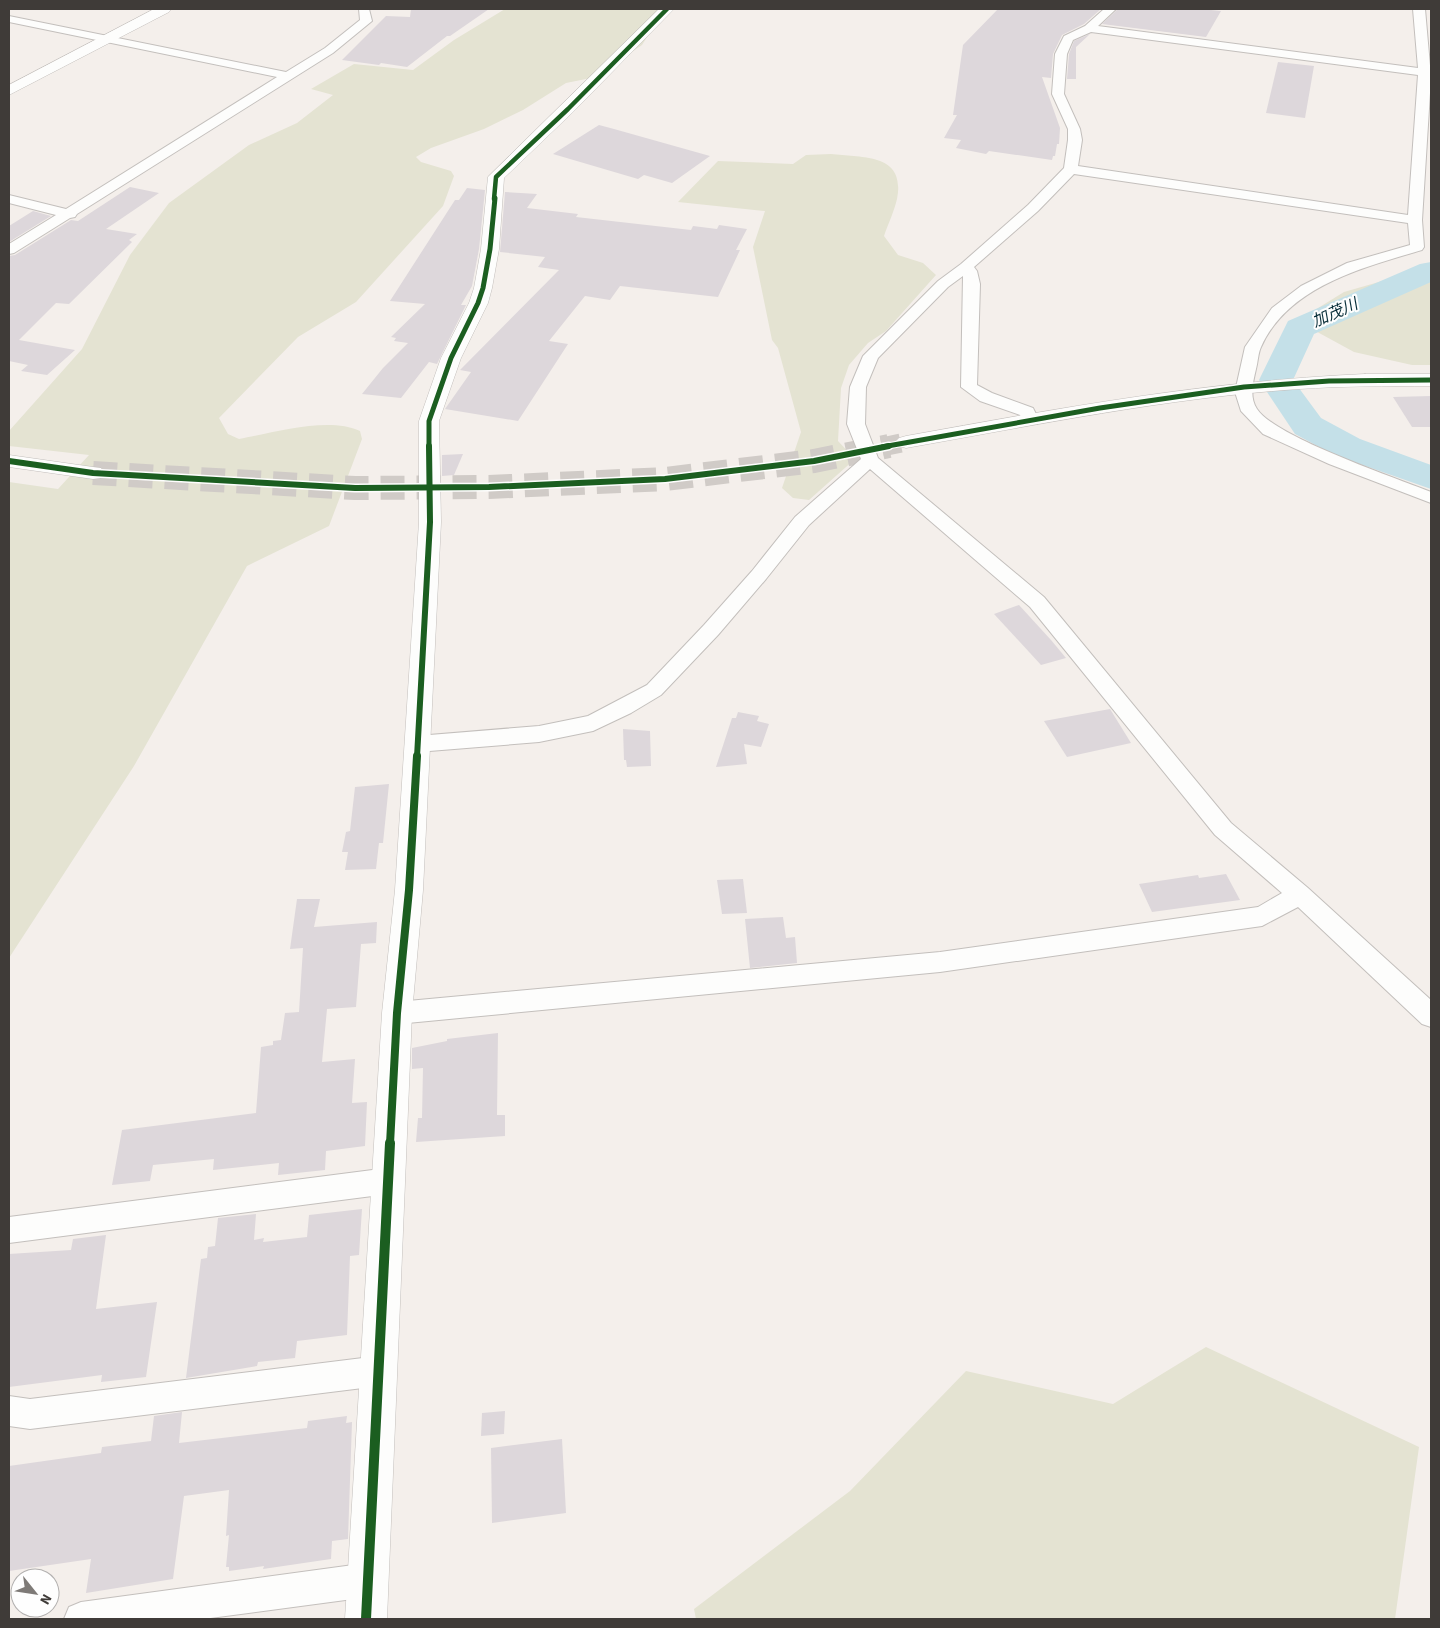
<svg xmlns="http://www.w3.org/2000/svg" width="1440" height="1628" font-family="'Source Sans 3','Noto Sans JP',sans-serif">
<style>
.green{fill:#e4e3d2}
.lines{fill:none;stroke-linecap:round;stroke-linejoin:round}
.river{fill:#c4e0e8;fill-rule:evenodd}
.building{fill:#ddd7db}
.tertiary-tunnel-far1{stroke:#d0cbc7;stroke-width:19;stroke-dasharray:19 9;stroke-linecap:butt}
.tertiary-tunnel{stroke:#d0cbc7;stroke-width:24;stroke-dasharray:24 12;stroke-linecap:butt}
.minor-casing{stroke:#c3bfbc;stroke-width:2}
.tertiary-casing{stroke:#c3bfbc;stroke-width:1}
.minor{fill:#fdfdfc;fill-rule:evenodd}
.tertiary{fill:#fdfdfc;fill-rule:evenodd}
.cycleway-far4-casing{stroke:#fefefe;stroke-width:6}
.cycleway-far3-casing{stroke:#fefefe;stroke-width:7}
.cycleway-far2-casing{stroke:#fefefe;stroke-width:9}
.cycleway-far1-casing{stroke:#fefefe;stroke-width:11}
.cycleway-casing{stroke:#fefefe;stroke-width:13}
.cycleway-far4{stroke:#1b5e20;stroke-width:4.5}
.cycleway-far3{stroke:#1b5e20;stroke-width:5}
.cycleway-far2{stroke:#1b5e20;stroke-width:6}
.cycleway-far1{stroke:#1b5e20;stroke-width:8}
.cycleway{stroke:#1b5e20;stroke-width:10}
.labels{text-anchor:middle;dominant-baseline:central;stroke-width:4;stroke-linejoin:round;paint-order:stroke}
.far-water-label{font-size:16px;font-style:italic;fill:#092f3a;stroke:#fefefe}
</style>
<rect width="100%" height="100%" fill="#f4efeb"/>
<g class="green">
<path d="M505,9H665L642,45L596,77L566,83L523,110L484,129L431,148L416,157L421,162L451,171L454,176L443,206L356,302L298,337L219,418L228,434L239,439C273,433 328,416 360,431L362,439L329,526L247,566L134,766L9,958V482L58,489L89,455L9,446V431L82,349L130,255L169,203L249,145L297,123L333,95L311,89L354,64L413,70L454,40Z"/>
<path d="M831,154C863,158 906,153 897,199C894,212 888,224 884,236L898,255L923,263L936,275L886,331L868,343L849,365L841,388L838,441L855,459L809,500L793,498L782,488L801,432L778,348L772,340L753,247L765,211L678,202L718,161L793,164L806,155Z"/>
<polygon points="1431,267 1431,365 1412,365 1354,352 1310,328 1310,313 1344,292"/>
<polygon points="1206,1347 1419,1447 1395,1619 696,1619 694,1609 850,1491 966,1371 1113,1404"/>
</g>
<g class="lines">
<polygon class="river" points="1431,262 1431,282 1314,334 1293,380 1321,418 1360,439 1431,465 1431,489 1334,455 1295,434 1259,380 1288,321 1420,264"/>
</g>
<g class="building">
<polygon points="411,9 489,9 450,36 447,36 407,67 381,63 379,65 342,60 386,16 410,17"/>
<polygon points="998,9 1101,9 1084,24 1062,35 1053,54 1051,78 1042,77 1060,128 1059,144 1057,144 1055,156 1053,156 1052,160 989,151 986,154 956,148 961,140 944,138 957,115 953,115 963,45"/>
<polygon points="1118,9 1201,9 1221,11 1206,37 1102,24"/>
<polygon points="1090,34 1076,47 1076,79 1067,79 1069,54 1074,41"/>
<polygon points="1278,62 1314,66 1305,118 1266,113"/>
<polygon points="599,125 614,129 710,156 672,183 644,175 638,179 553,154"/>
<polygon points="130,187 159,193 106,229 137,234 129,240 132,242 69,304 56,303 19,340 75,350 47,375 21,371 28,365 9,361 9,256 15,255 71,220 78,221"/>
<polygon points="467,188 485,190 479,249 472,286 461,305 466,305 437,364 429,362 401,398 362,394 383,368 408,343 394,341 396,338 391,337 425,304 390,301 455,200 459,200"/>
<polygon points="505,192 537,194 527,208 578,214 576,217 691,230 693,226 717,229 719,225 747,229 736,250 740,250 718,297 620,286 610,300 585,296 549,341 568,344 518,421 445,409 471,372 460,370 559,270 538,267 545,257 500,252"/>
<polygon points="33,211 51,216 9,242 9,226"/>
<polygon points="1431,396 1431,427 1412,427 1393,397"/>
<polygon points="463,454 454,475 442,476 442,455"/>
<polygon points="1019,605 1051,640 1066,658 1041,665 994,614"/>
<polygon points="1110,709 1131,743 1067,757 1044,721"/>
<polygon points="738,712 759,716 757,721 769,724 761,747 744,744 747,764 716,767 732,718 736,718"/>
<polygon points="623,729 650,731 651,766 627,767 626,760 624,760"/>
<polygon points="389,784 383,843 379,843 376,869 345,870 348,852 342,852 346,832 350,831 355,787"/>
<polygon points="1226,874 1240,900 1152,912 1139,884 1198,875 1199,878"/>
<polygon points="743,879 747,913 722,914 717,880"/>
<polygon points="297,899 320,899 314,927 377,922 376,943 361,944 356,1007 327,1009 322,1062 355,1059 352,1103 367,1102 365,1146 326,1151 325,1170 278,1175 279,1163 213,1170 214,1159 153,1165 150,1181 112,1185 122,1130 256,1113 261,1047 273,1045 273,1041 281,1040 285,1013 299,1012 303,948 290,949"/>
<polygon points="783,917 786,938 795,937 797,963 750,968 745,919"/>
<polygon points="498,1033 497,1115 505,1115 505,1136 416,1142 418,1118 422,1118 423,1068 412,1069 412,1048 447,1041 447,1039"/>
<polygon points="362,1209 359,1255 350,1256 347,1335 297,1341 295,1358 258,1362 257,1366 186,1378 201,1259 207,1258 208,1247 215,1246 218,1218 256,1214 254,1240 264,1238 263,1242 307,1237 309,1215"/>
<polygon points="106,1235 96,1309 157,1302 146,1377 101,1382 102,1375 9,1387 9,1254 71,1250 73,1239"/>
<polygon points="505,1411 504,1434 481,1436 482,1413"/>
<polygon points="182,1412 179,1443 307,1428 308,1421 347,1416 346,1423 352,1422 348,1539 332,1541 331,1559 263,1569 264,1566 229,1571 229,1567 226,1567 229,1535 226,1536 229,1490 184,1496 173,1579 86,1593 91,1559 9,1571 9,1466 101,1453 102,1447 151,1441 154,1416"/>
<polygon points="562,1439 566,1513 492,1523 491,1448"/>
</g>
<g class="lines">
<polyline class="tertiary-tunnel-far1" points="882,447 906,442"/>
<polyline class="tertiary-tunnel" points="93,473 355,488 489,487 665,479 814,461 889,446"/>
<defs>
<g id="minor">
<polygon points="359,9 369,9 372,21 333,53 77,214 75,217 70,218 14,253 9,254 9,244 56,215 9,203 9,195 66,209 277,77 9,22 9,16 286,72 325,48 360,20"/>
<path d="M1104,9H1116L1098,26L1418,68L1413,9H1425L1431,77L1422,220L1424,247L1422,250C1365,267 1288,286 1261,347C1258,353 1258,362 1256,369C1253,382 1249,397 1257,409C1275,437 1396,478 1431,492V503L1329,464L1263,434L1241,411L1235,392L1245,347L1272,308L1301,286L1347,263L1410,245L1408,223L1074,174L1038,211L974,267L977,271L980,284L977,385L992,393L1033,408L1039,420L1037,424H1025L1020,415L980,401L961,387L963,276L948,287L878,358L866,387L865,424L878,458L1044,597L1231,823L1308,888L1431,1000V1027L1422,1024L1298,907L1262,926L940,972L397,1024L388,1021L384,1013L388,1005L397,1002L940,952L1258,907L1282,893L1215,835L1030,607L870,469L809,525L766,579L718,635L661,695L631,713L593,731L539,742L417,752L409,749L406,744L409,739L417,736L539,726L588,716L647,685L704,625L752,571L795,517L861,459L847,424L850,387L863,356L938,281L961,264L1028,205L1064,168L1068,140V129L1052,94L1055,54L1064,36L1085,26ZM1091,32L1418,75L1408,215L1078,166L1082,140L1080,129L1064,94L1067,54L1073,40Z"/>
<polygon points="388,1168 398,1172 402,1181 398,1190 388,1194 9,1243 9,1217"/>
<polygon points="379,1356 390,1360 394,1371 390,1382 379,1386 30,1429 9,1426 9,1396 30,1399"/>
<polygon points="368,1563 380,1568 385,1580 380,1592 368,1597 203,1619 64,1619 69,1607 81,1602"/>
</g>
<g id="tertiary">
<polygon points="154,9 171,9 169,12 9,95 9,85"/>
<polygon points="659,9 674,9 573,112 504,178 499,249 492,288 488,303 461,358 439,421 441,522 423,890 412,1013 387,1619 345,1619 382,1013 395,890 419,522 419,421 441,358 469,303 474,288 481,249 488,177"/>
<path d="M1365,374H1431V386C1387,386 1343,386 1299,389C1167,398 1036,425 906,448L899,446L895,442L899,438L906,436C1060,408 1208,381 1365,374Z"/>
<polygon points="9,455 93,467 101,468 104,473 101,478 93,479 9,467"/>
</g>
</defs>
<use href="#minor" class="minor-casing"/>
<use href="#tertiary" class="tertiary-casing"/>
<use href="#minor" class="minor"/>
<use href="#tertiary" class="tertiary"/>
<defs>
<polyline id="cycleway-far4" points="494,199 496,177 568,109 667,9"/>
<g id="cycleway-far3">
<polyline points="429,447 429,421 451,358 478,303 483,288 490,249 495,198"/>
<polyline points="882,447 1100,408 1244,387 1329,381 1431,380"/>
</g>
<g id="cycleway-far2">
<polyline points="9,461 93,473 355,488 489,487 665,479 814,461 889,446"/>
<polyline points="417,757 430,522 429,446"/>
</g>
<polyline id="cycleway-far1" points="390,1144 397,1013 409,890 417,756"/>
<polyline id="cycleway" points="366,1619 390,1143"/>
</defs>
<use href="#cycleway-far4" class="cycleway-far4-casing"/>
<use href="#cycleway-far3" class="cycleway-far3-casing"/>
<use href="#cycleway-far2" class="cycleway-far2-casing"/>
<use href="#cycleway-far1" class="cycleway-far1-casing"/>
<use href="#cycleway" class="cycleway-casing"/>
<use href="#cycleway-far4" class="cycleway-far4"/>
<use href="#cycleway-far3" class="cycleway-far3"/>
<use href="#cycleway-far2" class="cycleway-far2"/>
<use href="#cycleway-far1" class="cycleway-far1"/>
<use href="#cycleway" class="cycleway"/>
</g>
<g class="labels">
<g class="far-water-label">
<text transform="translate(1335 313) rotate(-24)">加茂川</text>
</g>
</g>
<rect width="1440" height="1628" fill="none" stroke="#3f3b38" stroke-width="20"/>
<g transform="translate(35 1593) rotate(120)"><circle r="24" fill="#fefefe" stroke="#b2b0af"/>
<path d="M0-4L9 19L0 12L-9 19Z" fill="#7e7a77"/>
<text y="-8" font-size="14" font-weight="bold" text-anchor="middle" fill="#3f3b38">N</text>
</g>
</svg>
